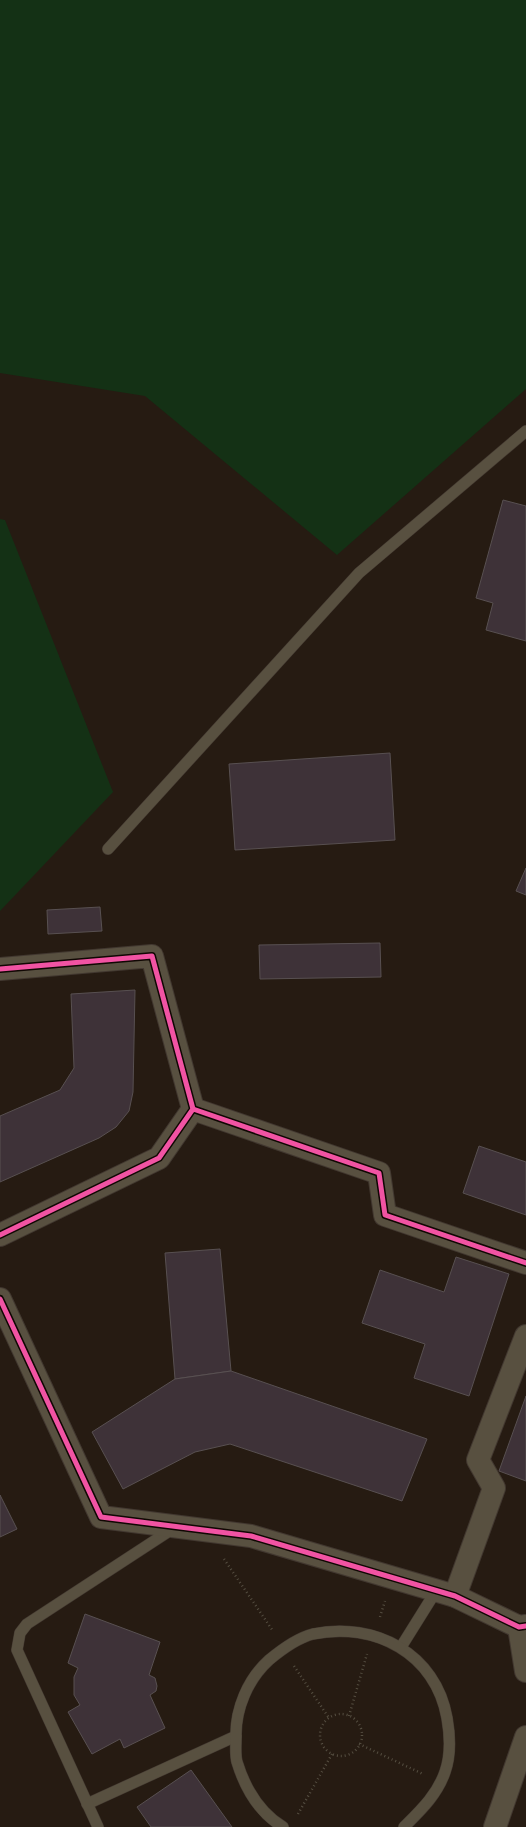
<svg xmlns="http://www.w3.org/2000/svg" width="526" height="1827" font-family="'Public Sans',sans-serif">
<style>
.green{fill:#143115}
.building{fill:#3e3238;stroke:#585051}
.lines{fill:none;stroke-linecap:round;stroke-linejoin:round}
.service-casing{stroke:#423830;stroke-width:12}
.minor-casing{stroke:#423830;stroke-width:24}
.path{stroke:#554e41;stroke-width:2.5;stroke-dasharray:1 3;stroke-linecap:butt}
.service{stroke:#585040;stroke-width:11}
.minor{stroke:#585040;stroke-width:22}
.cycleway-casing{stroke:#100703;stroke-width:8}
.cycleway{stroke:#f153a3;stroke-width:5}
</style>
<rect width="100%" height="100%" fill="#261b12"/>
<g class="green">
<polygon points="0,0 526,0 526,389 337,555 145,396 0,373"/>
<polygon points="0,519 5,520 113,792 0,911"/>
</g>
<g class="building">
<polygon points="503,500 526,506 526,641 486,630 493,603 476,598"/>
<polygon points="390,753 395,840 235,850 229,764"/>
<polygon points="526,868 526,895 516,891"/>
<polygon points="100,907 102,931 48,934 47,910"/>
<polygon points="380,943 381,977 260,979 259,945"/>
<polygon points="135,990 133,1092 129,1111 116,1127 99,1138 0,1182 0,1116 60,1090 74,1068 71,994"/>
<polygon points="479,1146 526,1162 526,1215 463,1193"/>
<polygon points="220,1249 231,1371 175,1379 165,1253"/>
<polygon points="456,1257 509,1274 469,1396 414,1378 425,1344 362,1323 380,1270 444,1292"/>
<polygon points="231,1371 427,1439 402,1501 230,1444 195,1452 123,1489 92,1432 175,1379"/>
<polygon points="526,1396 526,1481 499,1471"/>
<polygon points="0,1495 17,1529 0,1537"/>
<polygon points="85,1614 160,1642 149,1675 155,1678 157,1686 156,1691 150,1695 165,1728 124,1748 120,1739 92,1754 68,1712 80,1705 74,1695 74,1677 78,1668 68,1663"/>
<polygon points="191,1770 232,1827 151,1827 137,1807"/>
</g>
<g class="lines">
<defs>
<g id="service">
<polyline points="108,849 359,573 526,431"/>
<polyline points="401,1647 436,1591"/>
<polyline points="87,1804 236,1736"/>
<polyline points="98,1827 17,1650 20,1633 27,1624 174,1528"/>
<path d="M283,1827C260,1813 245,1788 237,1762C235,1755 236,1745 236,1738C235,1709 248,1679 269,1660C281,1650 297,1638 313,1634C375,1621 436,1654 447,1718C450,1735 451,1755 445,1772C437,1795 421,1810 404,1827"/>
</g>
<g id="minor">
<polyline points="0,969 152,956 193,1109 159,1158 0,1235"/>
<polyline points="193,1109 379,1173 385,1215 526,1263"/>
<polyline points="0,1299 101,1517 251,1536 455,1596 519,1627 526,1626"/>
<polyline points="455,1596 494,1488 478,1460 526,1336"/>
<polyline points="519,1627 526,1671"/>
<polyline points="495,1827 526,1737"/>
</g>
</defs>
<use href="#service" class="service-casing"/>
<use href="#minor" class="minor-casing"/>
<g class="path">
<polyline points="224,1559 273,1631"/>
<polyline points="380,1617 385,1601"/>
<polyline points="294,1666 329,1718"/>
<circle cx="341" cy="1735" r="21"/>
<polyline points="349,1716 367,1654"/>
<polyline points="359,1744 423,1774"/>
<polyline points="298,1814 332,1754"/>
</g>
<use href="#service" class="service"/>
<use href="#minor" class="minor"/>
<defs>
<g id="cycleway">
<polyline points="0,969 152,956 193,1109 159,1158 0,1235"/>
<polyline points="193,1109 379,1173 385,1215 526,1263"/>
<polyline points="0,1299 101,1517 251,1536 455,1596 519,1627 526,1626"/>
</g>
</defs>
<use href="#cycleway" class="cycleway-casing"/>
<use href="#cycleway" class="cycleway"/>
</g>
</svg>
